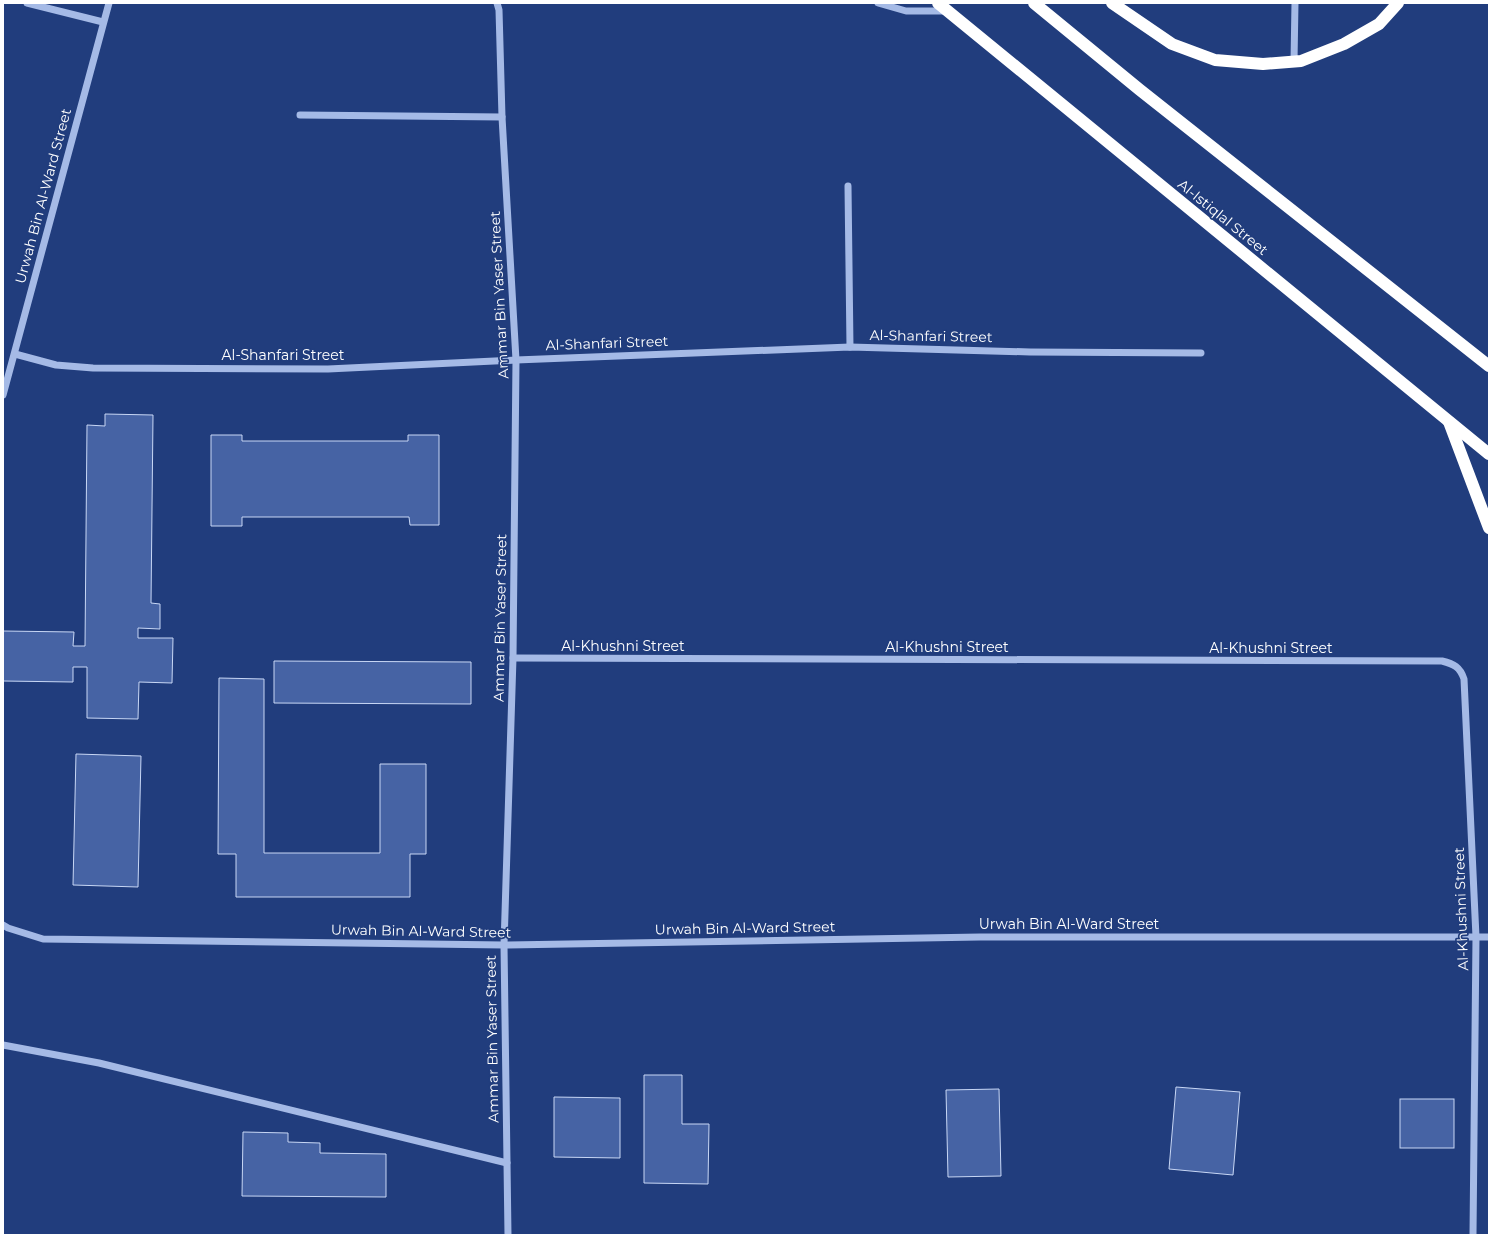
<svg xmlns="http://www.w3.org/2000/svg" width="1492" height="1238" font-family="Montserrat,sans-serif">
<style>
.building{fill:#4663a4;stroke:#c8d7f5}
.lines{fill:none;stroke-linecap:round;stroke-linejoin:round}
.minor{stroke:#a5bae6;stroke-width:7}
.highway{stroke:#fff;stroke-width:12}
.labels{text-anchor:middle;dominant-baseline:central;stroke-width:3.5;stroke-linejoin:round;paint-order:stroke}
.street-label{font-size:14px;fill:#fff;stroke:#213d7d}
</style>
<rect width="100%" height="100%" fill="#213d7d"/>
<g class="building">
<polygon points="105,414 153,415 151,603 160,604 160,629 138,628 138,638 173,638 172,683 139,682 138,719 87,718 87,667 73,667 73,682 3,681 3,631 74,632 73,646 85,646 87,425 105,426"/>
<polygon points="211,435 242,435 242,441 408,441 408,435 439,435 439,525 410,525 409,517 242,517 242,526 211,526"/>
<polygon points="274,661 471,662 471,704 274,703"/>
<polygon points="219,678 264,679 264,853 380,853 380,764 426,764 426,854 410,854 410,897 236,897 236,854 218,854"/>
<polygon points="76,754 141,756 138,887 73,885"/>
<polygon points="644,1075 682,1075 682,1124 709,1124 708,1184 644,1183"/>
<polygon points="1176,1087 1240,1092 1233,1175 1169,1169"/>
<polygon points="999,1089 1001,1176 948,1177 946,1090"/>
<polygon points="554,1097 620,1098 620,1158 554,1157"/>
<rect x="1400" y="1099" width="54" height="49"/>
<polygon points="243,1132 288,1133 288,1142 320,1143 320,1153 386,1154 386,1197 242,1196"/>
</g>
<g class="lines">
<g class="minor">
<polyline points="27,3 103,22"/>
<polyline points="497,3 499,10 502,117 516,360 513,658 504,945 508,1235"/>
<polyline points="878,3 906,11 947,11"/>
<polyline points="1294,61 1295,3"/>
<polyline points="300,115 502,117"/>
<polyline points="848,186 850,347"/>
<polyline points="15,354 56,365 93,368 328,369 516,360 850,347 1030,352 1201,353"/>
<polyline points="3,395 109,3"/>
<path d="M513,658L1442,661C1454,664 1460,667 1464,679L1476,937L1473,1234"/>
<polyline points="3,925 8,928 43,939 504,945 980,937 1489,937"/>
<polyline points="3,1045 99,1063 507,1163"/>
</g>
<g class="highway">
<polyline points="938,3 1489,454"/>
<polyline points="1034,3 1140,90 1489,366"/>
<polyline points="1112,3 1172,44 1215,60 1263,64 1301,61 1344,44 1379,24 1398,3"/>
<polyline points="1449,422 1489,528"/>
</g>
</g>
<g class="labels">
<g class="street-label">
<text transform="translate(43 196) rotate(-75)">Urwah Bin Al-Ward Street</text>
<text transform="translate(1223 217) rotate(39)">Al-Istiqlal Street</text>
<text transform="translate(499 295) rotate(-93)">Ammar Bin Yaser Street</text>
<text transform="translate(931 336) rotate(1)">Al-Shanfari Street</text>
<text transform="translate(607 343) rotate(-2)">Al-Shanfari Street</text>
<text x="283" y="355">Al-Shanfari Street</text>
<text transform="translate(500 618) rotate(-89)">Ammar Bin Yaser Street</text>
<text x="623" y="646">Al-Khushni Street</text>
<text x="947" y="647">Al-Khushni Street</text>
<text x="1271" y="648">Al-Khushni Street</text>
<text transform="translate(1461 909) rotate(-92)">Al-Khushni Street</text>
<text x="1069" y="924">Urwah Bin Al-Ward Street</text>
<text transform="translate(745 928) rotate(-1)">Urwah Bin Al-Ward Street</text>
<text transform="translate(421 931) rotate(1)">Urwah Bin Al-Ward Street</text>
<text transform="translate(492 1039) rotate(-91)">Ammar Bin Yaser Street</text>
</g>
</g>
<rect width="1492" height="1238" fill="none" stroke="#ffffff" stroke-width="8"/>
</svg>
